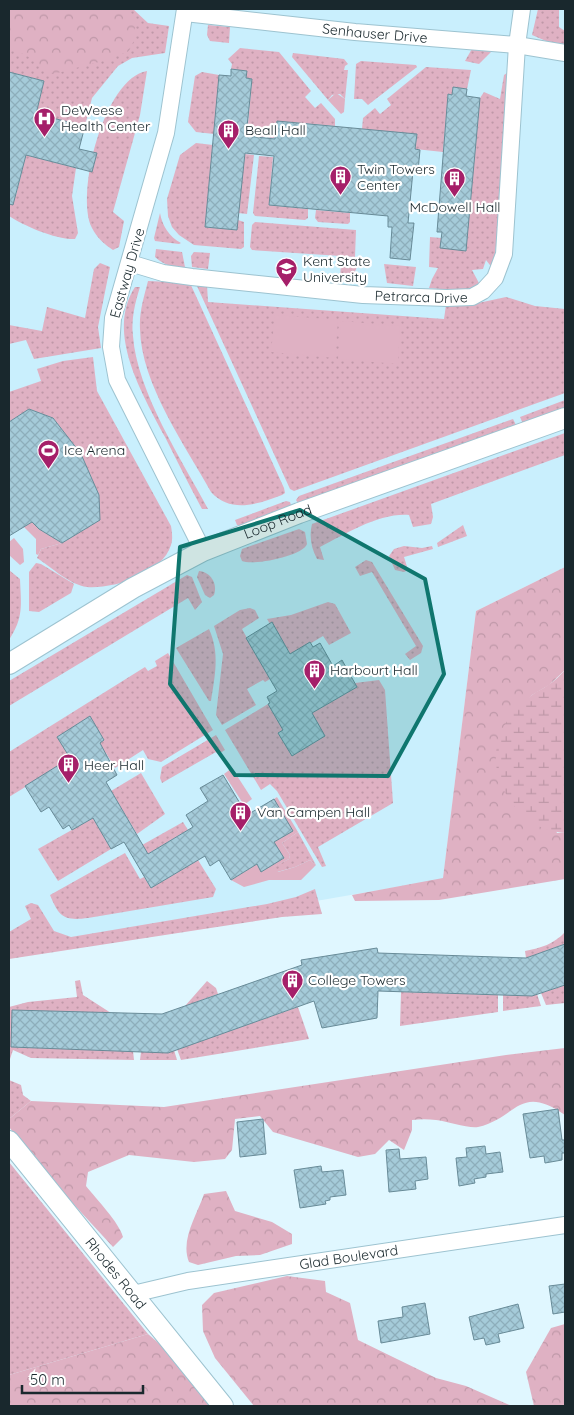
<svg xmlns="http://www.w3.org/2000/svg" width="574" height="1415" font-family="Quicksand,sans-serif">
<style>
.built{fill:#c9effd}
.grass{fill:url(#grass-dots)}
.forest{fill:url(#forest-crowns)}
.wetland{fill:url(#wetland-marsh)}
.garden{fill:#dfb1c3}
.building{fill:url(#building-cross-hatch);stroke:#688b98}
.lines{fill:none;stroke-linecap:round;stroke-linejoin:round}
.minor-casing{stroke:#9dc3d0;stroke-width:18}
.tertiary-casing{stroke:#9dc3d0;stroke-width:22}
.minor{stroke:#fff;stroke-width:16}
.tertiary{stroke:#fff;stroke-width:20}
.marked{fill:#0f766e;fill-opacity:0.2;stroke:#0f766e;stroke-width:4;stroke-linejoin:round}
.labels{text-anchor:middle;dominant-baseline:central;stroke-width:4.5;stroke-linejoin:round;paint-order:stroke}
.street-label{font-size:14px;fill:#19282d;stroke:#fff}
.poi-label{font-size:14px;fill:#19282d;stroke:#fff;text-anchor:start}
</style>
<defs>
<pattern id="grass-dots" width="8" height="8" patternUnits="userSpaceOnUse" patternTransform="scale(1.25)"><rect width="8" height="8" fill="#dfb1c3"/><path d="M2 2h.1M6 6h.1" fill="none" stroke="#bf98a8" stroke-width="1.8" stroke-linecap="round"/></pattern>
<pattern id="forest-crowns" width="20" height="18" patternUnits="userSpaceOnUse" patternTransform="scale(1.25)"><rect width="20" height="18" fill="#dfb1c3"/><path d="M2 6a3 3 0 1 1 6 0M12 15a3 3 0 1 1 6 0" fill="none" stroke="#bf98a8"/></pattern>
<pattern id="wetland-marsh" width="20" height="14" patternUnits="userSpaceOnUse" patternTransform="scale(1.25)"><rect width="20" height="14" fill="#dfb1c3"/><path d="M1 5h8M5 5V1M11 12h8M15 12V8" fill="none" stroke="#bf98a8"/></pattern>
<pattern id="building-cross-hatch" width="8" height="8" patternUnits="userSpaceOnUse" patternTransform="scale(1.25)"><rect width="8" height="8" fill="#a5cbd9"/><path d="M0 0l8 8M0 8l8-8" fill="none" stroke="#8daebb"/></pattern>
</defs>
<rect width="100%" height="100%" fill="#e0f7ff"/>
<polygon class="built" points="9,9 565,9 565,567 476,611 443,879 9,954"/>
<g class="grass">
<polygon points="9,9 133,9 148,23 169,26 165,53 132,58 118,66 92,98 85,126 36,114 44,81 9,72"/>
<polygon points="538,9 559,9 559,27 565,31 565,44 553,44 532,35"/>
<polygon points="208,25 230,27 229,43 210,41 207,35"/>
<polygon points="473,47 491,52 479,64 465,61"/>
<polygon points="240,48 279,52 311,91 305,97 315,108 321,103 335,119 335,126 277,121 274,138 247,135 252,79 246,78 246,71 231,69 232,64 228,59"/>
<polygon points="293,53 344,59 348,64 345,66 344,70 348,70 345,99 340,94 332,95 328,100 292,57"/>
<polygon points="361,61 416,65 417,67 368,105 362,99 354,99 356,64"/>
<polygon points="426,67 471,70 467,89 453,87 452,95 448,94 443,152 415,149 417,135 362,129 363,118 375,108 380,114 391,105 387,99"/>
<path d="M147,71L140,115L113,212L124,221L119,247L113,250C104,244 97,238 92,228C75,194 104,78 147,71Z"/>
<polygon points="202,72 219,75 214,134 196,132 188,122 195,76"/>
<polygon points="507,73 499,222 493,269 486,260 483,269 472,270 480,285 461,291 429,288 432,279 438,268 429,267 430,237 441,238 466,250 480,98 484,92 500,99 504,75"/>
<polygon points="196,143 213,145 205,227 236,230 238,220 244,222 244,247 241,249 194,245 179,235 172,227 168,216 167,199 180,155"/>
<polygon points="245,154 254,155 247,214 238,213"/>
<path d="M26,155L76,168L72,196L78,233L75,239C57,240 24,226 9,216V193L16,195Z"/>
<polygon points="259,156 273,157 269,205 308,209 308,218 305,220 255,216 253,213"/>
<polygon points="316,210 350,213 350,222 348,224 318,222 315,218"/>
<path d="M160,213C162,225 169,237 181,243L179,244L155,241L154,238Z"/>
<polygon points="255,222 356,230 355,257 252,250 250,247 252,225"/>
<path d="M156,249L182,252L185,267C172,267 165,266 155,257Z"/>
<polygon points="194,252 210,253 208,269 192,267 191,256"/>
<polygon points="100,263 110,267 98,327 101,348 34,359 26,340 9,344 9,325 42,331 47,307 85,318 94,269"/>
<polygon points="341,264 358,265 351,280 342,282 340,278"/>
<polygon points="384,264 416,267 413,286 387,283"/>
<path d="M148,281L190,283L284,488L285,493L282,495C258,504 231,514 211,492C185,445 141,384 140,329C139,312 144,297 148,281Z"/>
<polygon points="196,284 207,285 208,302 444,319 446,305 469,305 506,297 535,306 565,309 565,393 294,491 290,489"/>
<path d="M135,287H140C135,303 131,319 133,336C137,392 182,460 208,509H202C189,485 177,461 165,437C143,395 105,333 135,287Z"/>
<path d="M93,357L97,391L171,526C172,532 173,539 171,545C162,574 114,589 87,587C70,585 51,567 37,558L41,549L62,543L99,520V495L81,454L53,418L29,409L9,422V392L41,381L37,369L63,361Z"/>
<polygon points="565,400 565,409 523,424 520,417"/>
<polygon points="513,419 517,427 299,505 296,500 299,496"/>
<path d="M565,433V455L431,504L433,517L431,524L413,527L409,515C378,513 346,534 320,547L324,560L317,559C311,548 309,536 312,524Z"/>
<polygon points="286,501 290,502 292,508 248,525 237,525 235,520"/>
<polygon points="463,525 467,536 438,547 437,543"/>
<path d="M299,529L305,532L307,544C303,556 253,566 242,561L240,556L242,549Z"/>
<polygon points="404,546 422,548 432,546 433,549 404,557 408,570 404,572 395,570 389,556 394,549"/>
<polygon points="366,560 372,562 423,646 421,653 410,660 405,654 416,646 372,572 360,576 355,567"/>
<polygon points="36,563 41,564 74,584 71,593 39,612 29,611 29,572"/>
<path d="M9,570L20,579C21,605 24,617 9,640Z"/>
<path d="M199,571C210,572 218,583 214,595L210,598L205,595L197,577Z"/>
<polygon points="187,575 192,577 202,602 195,610 188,598 9,706 9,681"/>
<polygon points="328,602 335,604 351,633 329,645 323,636 291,655 272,623 270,624 267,619 291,615"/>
<polygon points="250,608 255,610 259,618 242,629 270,679 265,682 263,680 247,689 256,705 222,725 216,715 223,654 214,626 240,610"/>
<path d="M209,629C220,653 215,676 211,701H209L176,648Z"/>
<polygon points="168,653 213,730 161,762 148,759 143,750 115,768 106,753 99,756 94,746 104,740 90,717 57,737 71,759 9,797 9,752 145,667 148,671 157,666 155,661"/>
<polygon points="379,680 385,690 393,803 318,847 326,866 322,867 277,791 270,784 261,790 225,730 268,704 277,720 288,727 278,733 292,756 325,736 312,713 357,687 355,683"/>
<polygon points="216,735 225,750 218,754 216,752 162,783 160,778 162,767"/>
<polygon points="141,773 165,814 137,834 111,791"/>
<polygon points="93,818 111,849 58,881 38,849"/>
<polygon points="183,822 188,830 141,858 135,849"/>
<polygon points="298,832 316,865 310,860 295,867 277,872 273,867 289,859 290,855 282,843"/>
<path d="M125,853L140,879L144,877L151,888L198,860L216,889L213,897L88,918C64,921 59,917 50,895Z"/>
<polygon points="315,889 322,914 282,917 9,959 9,932 31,919 25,906 31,903 38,905 54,931 71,937 267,904 296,897"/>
<path d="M565,932V944L526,958L525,951C541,948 554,944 565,932Z"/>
<polygon points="80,980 83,995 111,1013 13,1010 11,1047 133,1051 134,1060 31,1058 13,1050 9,1062 9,1007 28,1002 77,997 75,981"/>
<polygon points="207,981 216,988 218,994 185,1006"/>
<polygon points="565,985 565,1003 546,1005 541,993"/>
<polygon points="401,992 498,995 498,1012 400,1026"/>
<polygon points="537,994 541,1006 503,1011 503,995"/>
<polygon points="298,1007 309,1039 181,1060 177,1049"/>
<polygon points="174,1050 177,1060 140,1060 141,1052"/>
<polygon points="9,1080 21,1085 23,1095 31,1101 9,1119"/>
<polygon points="9,1162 148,1334 9,1375"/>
</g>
<g class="forest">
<path d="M9,9H127L138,21L134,30L135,38L129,51C103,63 80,66 54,74L41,68L31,58L9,47Z"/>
<polygon points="565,567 565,670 549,685 532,695 506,724 557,833 565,832 565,879 439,900 355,901 352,895 443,878 476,611"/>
<path d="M565,1048V1115C519,1083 517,1118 478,1127C470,1129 446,1121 436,1120C428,1119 420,1119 412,1120V1130L404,1150L389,1140L375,1154L358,1157L273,1132L260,1116L235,1119L232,1150L225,1159L194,1162L129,1155L88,1172L86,1186C97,1200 119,1222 123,1237L113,1247L55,1184L9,1127V1119L31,1101L164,1107L506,1055Z"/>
<path d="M226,1191L235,1211L272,1222L292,1234V1244L260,1255L236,1256L198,1265L189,1262C180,1240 197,1215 204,1194Z"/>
<polygon points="287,1276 325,1281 326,1292 350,1303 358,1340 436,1378 466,1386 512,1406 254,1406 215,1358 203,1331 202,1305 214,1293"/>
<polygon points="565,1324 565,1406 534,1406 526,1372 551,1328"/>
<polygon points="148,1334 204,1382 223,1406 9,1406 9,1375"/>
</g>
<path class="wetland" d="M565,670V832C547,834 527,821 516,808C483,769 492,725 532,695C537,691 543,689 548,685C555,681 560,675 565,670Z"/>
<g class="garden">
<polygon points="336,93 345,99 344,112 341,114 328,100"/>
<polygon points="275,315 338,320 335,358 271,352"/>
<polygon points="341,321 400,326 398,364 338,359"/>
<polygon points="32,522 39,529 62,543 41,549 38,555 36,554 36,539 24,527"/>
<polygon points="14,538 23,549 24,562 20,565 9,555 9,542"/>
<polygon points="232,768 252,799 244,805 224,774"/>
<polygon points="277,797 298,832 282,843 290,855 289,859 274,867 278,872 295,867 310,860 316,865 301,880 269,880 244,887 231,880 257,864 261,871 283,858 274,842 292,831 274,799"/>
</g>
<g class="building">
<polygon points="231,69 247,71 246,78 252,79 246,136 275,139 277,121 417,134 415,149 420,150 418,171 413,171 408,223 414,223 410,260 390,258 392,227 388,227 388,216 269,205 274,156 245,153 237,230 205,227 219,75 231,76"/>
<polygon points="9,72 44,81 36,114 85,126 79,149 97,153 92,172 26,155 13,205 9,204"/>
<polygon points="453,87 467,89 466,96 480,98 466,251 440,248 442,232 437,232 448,94 452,95"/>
<polygon points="29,409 53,418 81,454 99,495 100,520 62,543 39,529 32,522 9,536 9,422"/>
<polygon points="272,622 290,654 310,642 313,647 320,643 333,666 342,660 357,687 312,713 325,736 292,756 278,733 283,730 268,704 270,703 267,697 277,691 246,638"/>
<polygon points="90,716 104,740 100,743 117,775 106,782 148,854 193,827 186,815 208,801 200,788 223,775 247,815 274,799 293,831 274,842 284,858 261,872 257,864 231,880 219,860 210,866 205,856 151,888 124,842 111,849 93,818 72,830 69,825 63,829 49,807 41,812 25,786 70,758 57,737"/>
<polygon points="565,944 565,985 532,996 378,991 377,1018 322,1028 314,1001 168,1053 11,1047 12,1010 162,1014 302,965 301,960 377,948 378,953 526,958"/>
<polygon points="558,1109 562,1140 565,1140 565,1153 562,1153 562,1160 545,1163 544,1156 530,1158 523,1114"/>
<polygon points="263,1119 266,1154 240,1157 237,1122"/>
<polygon points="485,1146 486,1154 500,1152 503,1172 486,1174 486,1177 474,1179 475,1183 459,1186 456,1158 467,1157 466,1148"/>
<polygon points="399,1149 400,1159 426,1157 428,1179 415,1181 416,1189 389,1192 386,1150"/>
<polygon points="321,1166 322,1172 343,1170 346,1195 330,1197 330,1200 325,1201 326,1204 300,1208 294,1170"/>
<polygon points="565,1284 565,1312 553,1314 549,1286"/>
<polygon points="425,1303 430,1334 381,1343 378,1321 403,1317 402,1307"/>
<polygon points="518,1304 524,1328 498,1334 500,1342 486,1345 484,1338 474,1340 469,1317"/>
</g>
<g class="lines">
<defs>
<g id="minor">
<polyline points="185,9 166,133 113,318 111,347 117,380 203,551"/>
<path id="s1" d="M185,13L355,32L517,45L565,53"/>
<path id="s2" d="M130,263L163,273L192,277L363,295L447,298L472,297L483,291L495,278L504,254L517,45L522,9"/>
<path id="s3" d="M133,1294L188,1281L565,1225"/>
</g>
<g id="tertiary">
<path id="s4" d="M9,664L133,588L203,551L299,513L565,418"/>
<path id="s5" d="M9,1141L223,1406"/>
</g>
</defs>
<use href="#minor" class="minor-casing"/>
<use href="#tertiary" class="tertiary-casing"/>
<use href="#minor" class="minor"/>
<use href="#tertiary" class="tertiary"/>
</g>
<path class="marked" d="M300,510L425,579L444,674L388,776L235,775L170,684L180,547Z"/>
<defs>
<symbol id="hospital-pin" viewBox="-11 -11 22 30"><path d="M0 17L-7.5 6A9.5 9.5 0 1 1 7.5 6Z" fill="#a51f69" stroke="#fff"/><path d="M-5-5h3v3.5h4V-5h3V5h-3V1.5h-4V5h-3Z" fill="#fff"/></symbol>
<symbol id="building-pin" viewBox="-11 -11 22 30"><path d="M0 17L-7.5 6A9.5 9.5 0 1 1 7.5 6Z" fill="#a51f69" stroke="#fff"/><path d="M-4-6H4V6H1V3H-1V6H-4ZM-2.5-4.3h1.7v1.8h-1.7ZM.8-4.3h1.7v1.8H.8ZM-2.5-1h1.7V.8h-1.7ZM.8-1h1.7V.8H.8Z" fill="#fff"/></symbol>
<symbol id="university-pin" viewBox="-11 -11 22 30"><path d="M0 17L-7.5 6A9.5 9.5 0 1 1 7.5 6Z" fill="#a51f69" stroke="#fff"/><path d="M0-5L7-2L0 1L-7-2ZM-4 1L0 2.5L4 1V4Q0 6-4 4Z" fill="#fff"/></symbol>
<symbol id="stadium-pin" viewBox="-11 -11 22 30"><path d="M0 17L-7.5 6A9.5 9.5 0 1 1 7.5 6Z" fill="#a51f69" stroke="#fff"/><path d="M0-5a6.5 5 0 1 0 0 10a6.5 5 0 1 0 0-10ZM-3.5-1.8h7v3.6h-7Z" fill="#fff"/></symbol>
</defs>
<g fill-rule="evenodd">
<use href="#hospital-pin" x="32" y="106" width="25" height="34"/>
<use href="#building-pin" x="216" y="118" width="25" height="34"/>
<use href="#building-pin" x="328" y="164" width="25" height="34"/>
<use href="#building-pin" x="442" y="166" width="25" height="34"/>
<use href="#university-pin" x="274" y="256" width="25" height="34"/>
<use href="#stadium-pin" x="36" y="438" width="25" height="34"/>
<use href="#building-pin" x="302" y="658" width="25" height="34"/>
<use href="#building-pin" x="56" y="752" width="25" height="34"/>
<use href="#building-pin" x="228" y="800" width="25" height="34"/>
<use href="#building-pin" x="280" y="968" width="25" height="34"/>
</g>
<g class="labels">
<g class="street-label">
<text stroke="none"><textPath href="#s1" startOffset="191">Senhauser Drive</textPath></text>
<text transform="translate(127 273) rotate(-74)">Eastway Drive</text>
<text stroke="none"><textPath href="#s2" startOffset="294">Petrarca Drive</textPath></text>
<text stroke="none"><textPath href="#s4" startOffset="305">Loop Road</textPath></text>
<text stroke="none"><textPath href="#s3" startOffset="219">Glad Boulevard</textPath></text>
<text stroke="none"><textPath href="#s5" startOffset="170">Rhodes Road</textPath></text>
</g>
<g class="poi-label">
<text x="61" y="110">DeWeese<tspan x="61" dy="16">Health Center</tspan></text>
<text x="245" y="130">Beall Hall</text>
<text x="357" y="169">Twin Towers<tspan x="357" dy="16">Center</tspan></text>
<text x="455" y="207" text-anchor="middle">McDowell Hall</text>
<text x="303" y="261">Kent State<tspan x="303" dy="16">University</tspan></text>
<text x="64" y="450">Ice Arena</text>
<text x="330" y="670">Harbourt Hall</text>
<text x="84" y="765">Heer Hall</text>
<text x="257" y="812">Van Campen Hall</text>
<text x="308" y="980">College Towers</text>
</g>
</g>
<rect width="574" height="1415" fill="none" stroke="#19282d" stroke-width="20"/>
<path d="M22 1385v8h121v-8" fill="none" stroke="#19282d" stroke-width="2.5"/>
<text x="30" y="1385" font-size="15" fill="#19282d" stroke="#ffffff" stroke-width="4" paint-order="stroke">50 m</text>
</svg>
